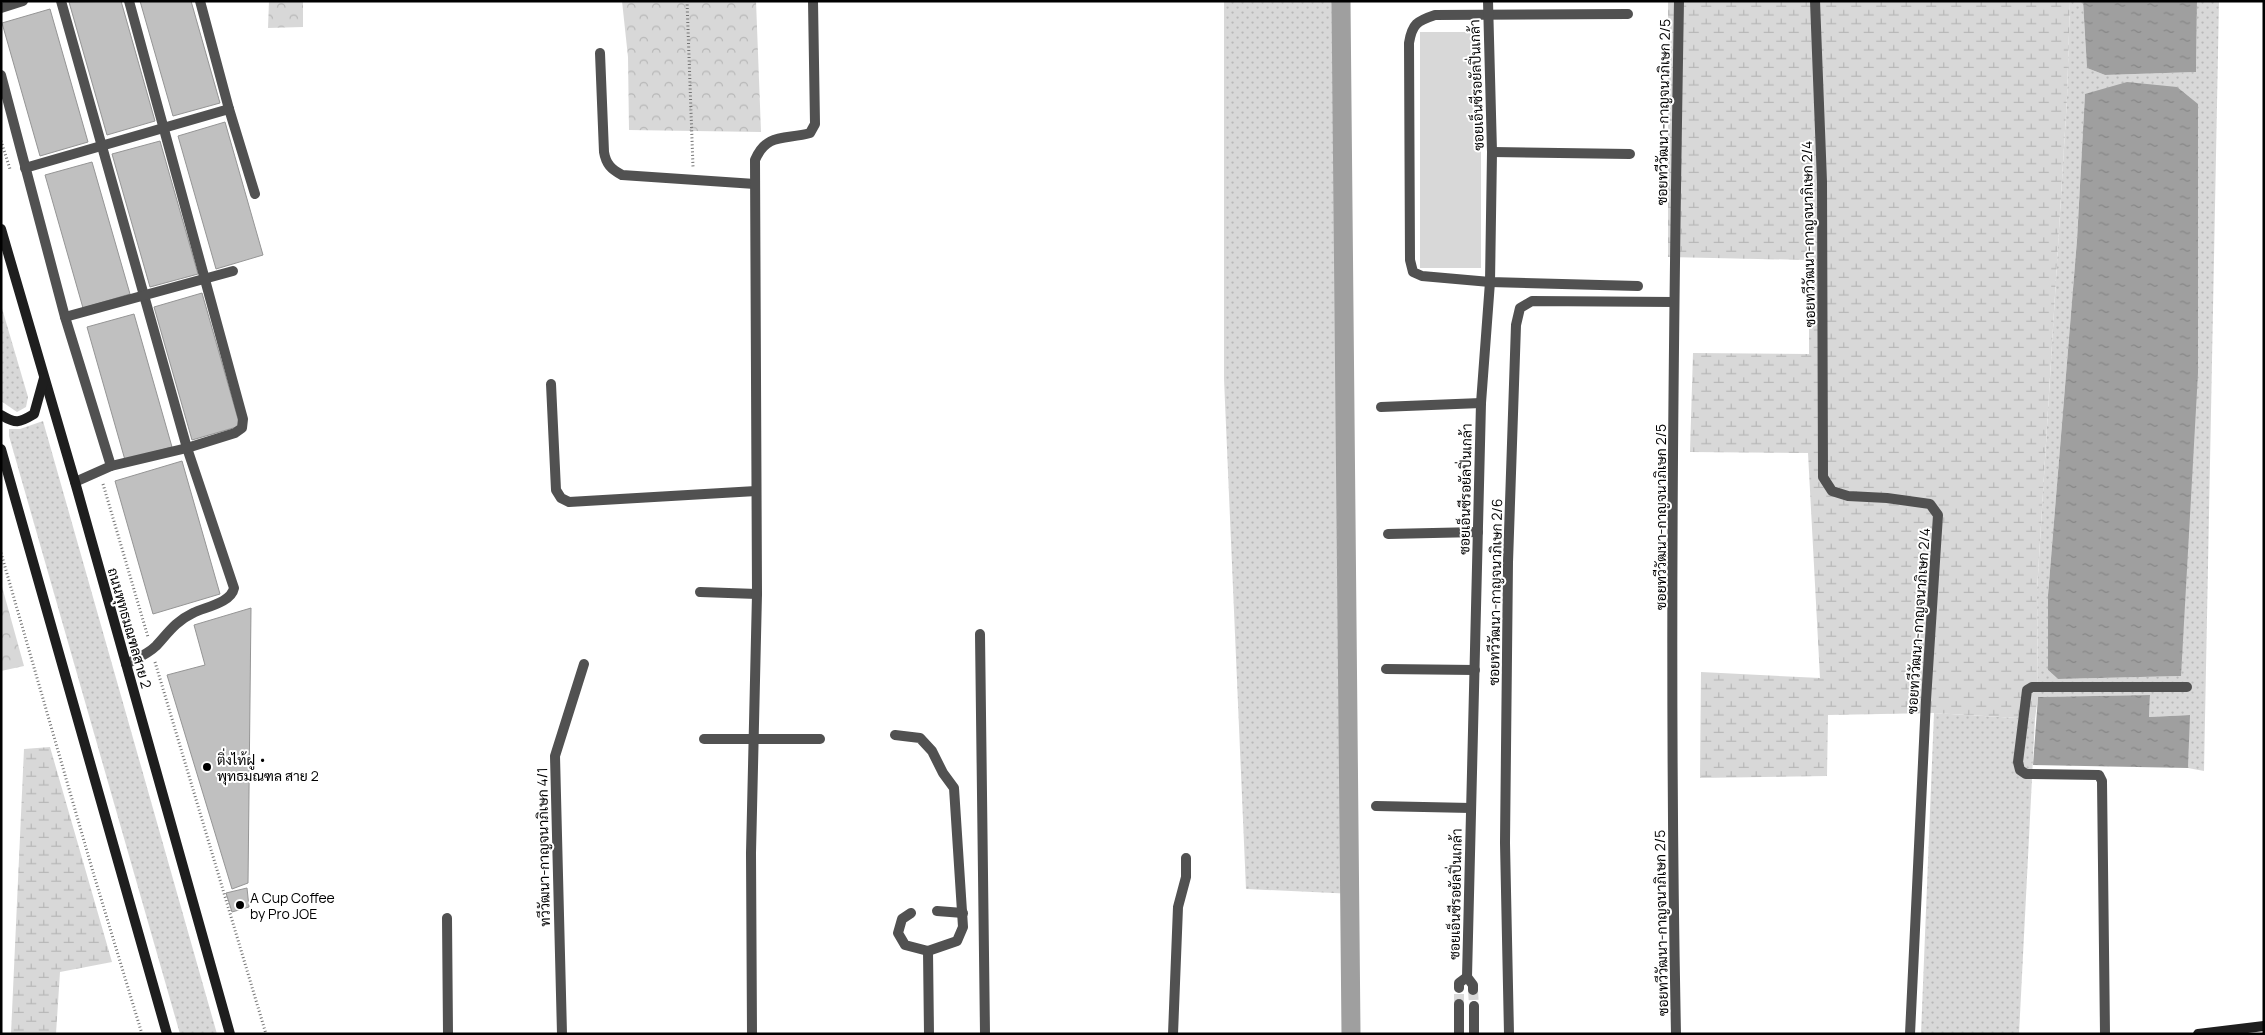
<svg xmlns="http://www.w3.org/2000/svg" width="2265" height="1035" font-family="Manrope,Sarabun,sans-serif">
<style>
.grass{fill:url(#grass-dots);fill-rule:evenodd}
.forest{fill:url(#forest-crowns)}
.wetland{fill:url(#wetland-marsh)}
.garden{fill:#d8d8d8}
.water{fill:url(#water-ripples)}
.lines{fill:none;stroke-linecap:round;stroke-linejoin:round}
.canal{stroke:#9f9f9f;stroke-width:19}
.building{fill:#c0c0c0;stroke:#959595}
.street-tunnel{stroke:#d9d9d9;stroke-width:10;stroke-dasharray:10 5;stroke-linecap:butt}
.path{stroke:#737373;stroke-width:3;stroke-dasharray:1 2.5;stroke-linecap:butt}
.lane{stroke:#515151;stroke-width:10}
.street{stroke:#515151;stroke-width:10}
.secondary{stroke:#1e1e1e;stroke-width:10}
.poi-dot{fill:#000;stroke:#fff;stroke-width:2}
.labels{text-anchor:middle;dominant-baseline:central;stroke-width:4;stroke-linejoin:round;paint-order:stroke}
.street-label{font-size:14px;fill:#000;stroke:#fff}
.poi-label{font-size:14px;fill:#000;stroke:#fff;text-anchor:start}
</style>
<defs>
<pattern id="grass-dots" width="8" height="8" patternUnits="userSpaceOnUse" patternTransform="scale(1.25)"><rect width="8" height="8" fill="#d8d8d8"/><path d="M2 2h.1M6 6h.1" fill="none" stroke="#b8b8b8" stroke-width="1.8" stroke-linecap="round"/></pattern>
<pattern id="forest-crowns" width="20" height="18" patternUnits="userSpaceOnUse" patternTransform="scale(1.25)"><rect width="20" height="18" fill="#d8d8d8"/><path d="M2 6a3 3 0 1 1 6 0M12 15a3 3 0 1 1 6 0" fill="none" stroke="#b8b8b8"/></pattern>
<pattern id="wetland-marsh" width="20" height="14" patternUnits="userSpaceOnUse" patternTransform="scale(1.25)"><rect width="20" height="14" fill="#d8d8d8"/><path d="M1 5h8M5 5V1M11 12h8M15 12V8" fill="none" stroke="#b8b8b8"/></pattern>
<pattern id="water-ripples" width="26" height="14" patternUnits="userSpaceOnUse" patternTransform="scale(1.25)"><rect width="26" height="14" fill="#9f9f9f"/><path d="M2 4q2-2 4 0t4 0M15 11q2-2 4 0t4 0" fill="none" stroke="#878787"/></pattern>
</defs>
<rect width="100%" height="100%" fill="#fff"/>
<g class="grass">
<polygon points="1224,1 1344,1 1355,894 1246,889 1224,379"/>
<path d="M2070,1H2083L2087,68L2105,75L2196,72L2197,1H2219L2204,771L2188,768L2189,715L2149,717L2150,695L2038,697L2037,591L2067,98ZM2085,94L2181,676L2058,679L2048,670V595L2077,240Z"/>
<polygon points="1,305 28,397 26,407 17,412 1,401"/>
<polygon points="43,421 217,1034 180,1034 9,436 9,429 20,429"/>
<polygon points="1934,713 2035,719 2019,1034 1921,1034"/>
</g>
<g class="forest">
<polygon points="269,1 303,1 303,27 268,28"/>
<polygon points="622,1 756,1 761,132 629,130 628,57"/>
<polygon points="1,583 24,666 1,671"/>
</g>
<g class="wetland">
<polygon points="1668,1 2070,1 2067,98 2037,591 2038,697 2035,719 1934,713 1828,715 1827,776 1700,778 1701,672 1820,678 1808,453 1690,452 1693,353 1809,354 1809,260 1668,257"/>
<polygon points="50,747 112,962 60,972 56,1034 11,1034 24,749"/>
</g>
<rect class="garden" x="1420" y="32" width="61" height="236"/>
<g class="water">
<polygon points="2083,1 2197,1 2196,72 2105,75 2087,68"/>
<polygon points="2127,82 2177,87 2198,104 2198,373 2181,676 2058,679 2048,670 2048,595 2077,240 2085,94"/>
<polygon points="2150,695 2149,717 2190,715 2188,768 2033,765 2038,697"/>
</g>
<g class="lines">
<polyline class="canal" points="1341,1 1351,1034"/>
</g>
<g class="building">
<polygon points="121,1 155,121 107,135 69,2"/>
<polygon points="140,1 191,1 220,103 173,116"/>
<polygon points="50,9 88,142 40,156 2,23"/>
<polygon points="225,122 263,255 216,269 178,136"/>
<polygon points="160,141 198,274 150,287 112,154"/>
<polygon points="92,162 130,294 83,308 45,175"/>
<polygon points="202,293 240,426 192,440 154,307"/>
<polygon points="134,314 172,447 125,460 87,327"/>
<polygon points="182,461 220,594 153,614 115,481"/>
<polygon points="251,608 248,883 232,889 167,675 205,665 194,625"/>
<polygon points="247,888 249,907 232,912 226,893"/>
</g>
<g class="lines">
<g class="street-tunnel">
<polyline points="1473,990 1474,1006"/>
<polyline points="1459,1004 1459,988"/>
</g>
<g class="path">
<polyline points="687,1 693,167"/>
<polyline points="1,141 10,169"/>
<polyline points="103,484 148,637"/>
<polyline points="1,553 93,872 142,1034"/>
<polyline points="155,662 266,1034"/>
</g>
<g class="lane">
<path d="M61,1L187,448L234,588C231,603 205,607 193,613C176,621 168,633 156,646C148,654 136,659 126,664"/>
<polyline points="200,1 229,109 255,194"/>
<polyline points="1,8 23,1"/>
<polyline points="1,75 65,317 111,466"/>
<polyline points="25,168 229,109"/>
<polyline points="65,317 233,271"/>
<polyline points="75,482 111,466 187,448 235,433 242,428 243,419 129,1"/>
<polyline points="700,592 757,594"/>
<polyline points="895,735 920,738 932,751 943,773 954,788 963,927 957,941 928,951 905,945 898,933 902,919 911,913"/>
<polyline points="937,911 963,913"/>
<polyline points="447,918 448,1034"/>
<polyline points="928,951 929,1034"/>
<polyline points="1173,1034 1178,907 1186,877 1186,858"/>
</g>
<g class="street">
<polyline points="1815,1 1822,182 1823,477 1832,491 1848,496 1887,498 1930,504 1938,515 1926,700 1910,1034"/>
<path d="M1628,14L1435,15C1417,21 1412,24 1409,43L1410,260L1413,272L1422,276L1490,282L1638,286"/>
<path d="M600,53L604,152C606,164 611,169 622,175L755,184"/>
<polyline points="1492,152 1630,154"/>
<polyline points="551,384 556,490 561,498 569,502 756,491"/>
<polyline points="1381,407 1481,403"/>
<polyline points="1388,534 1478,532"/>
<polyline points="980,634 985,1034"/>
<polyline points="1386,669 1475,670"/>
<polyline points="704,739 820,739"/>
<polyline points="1376,806 1471,808"/>
<polyline points="1459,988 1459,983 1467,977"/>
<polyline points="1473,990 1473,985 1467,977 1481,403 1490,282 1492,152 1488,1"/>
<polyline points="1459,1004 1459,1034"/>
<polyline points="1474,1006 1474,1034"/>
<polyline points="562,1034 555,756 584,664"/>
<path d="M752,1034L751,853L757,594L755,160C767,132 786,140 810,133L815,124L813,1"/>
<polyline points="1509,1034 1505,843 1508,562 1516,325 1520,308 1532,301 1674,302"/>
<path d="M1676,1034C1669,690 1673,345 1679,1"/>
<polyline points="2105,1034 2102,781 2099,775 2026,774 2020,770 2018,762 2027,690 2032,687 2187,687"/>
</g>
<g class="secondary">
<polyline points="1,229 75,482 230,1034"/>
<path d="M1,415C16,424 19,423 34,414L44,378"/>
<polyline points="1,449 167,1034"/>
<polyline points="2198,1034 2264,1026"/>
</g>
</g>
<g class="poi-dot">
<circle cx="207" cy="767" r="5"/>
<circle cx="240" cy="905" r="5"/>
</g>
<g class="labels">
<g class="street-label">
<text transform="translate(1476 85) rotate(-92)">ซอยเอ็นซีรอยัลปิ่นเกล้า</text>
<text transform="translate(1663 112) rotate(-89)">ซอยทวีวัฒนา-กาญจนาภิเษก 2/5</text>
<text transform="translate(1808 234) rotate(-91)">ซอยทวีวัฒนา-กาญจนาภิเษก 2/4</text>
<text transform="translate(1465 489) rotate(-89)">ซอยเอ็นซีรอยัลปิ่นเกล้า</text>
<text transform="translate(1660 517) rotate(-90)">ซอยทวีวัฒนา-กาญจนาภิเษก 2/5</text>
<text transform="translate(1495 592) rotate(-89)">ซอยทวีวัฒนา-กาญจนาภิเษก 2/6</text>
<text transform="translate(1918 621) rotate(-86)">ซอยทวีวัฒนา-กาญจนาภิเษก 2/4</text>
<text transform="translate(130 628) rotate(74)">ถนนพุทธมณฑลสาย 2</text>
<text transform="translate(543 847) rotate(-91)">ทวีวัฒนา-กาญจนาภิเษก 4/1</text>
<text transform="translate(1455 894) rotate(-89)">ซอยเอ็นซีรอยัลปิ่นเกล้า</text>
<text transform="translate(1661 923) rotate(-91)">ซอยทวีวัฒนา-กาญจนาภิเษก 2/5</text>
</g>
<g class="poi-label">
<text x="217" y="759">ติ่งไท้ฝู •<tspan x="217" dy="16">พุทธมณฑล สาย 2</tspan></text>
<text x="250" y="897">A Cup Coffee<tspan x="250" dy="16">by Pro JOE</tspan></text>
</g>
</g>
<rect width="2265" height="1035" fill="none" stroke="#000000" stroke-width="5"/>
</svg>
